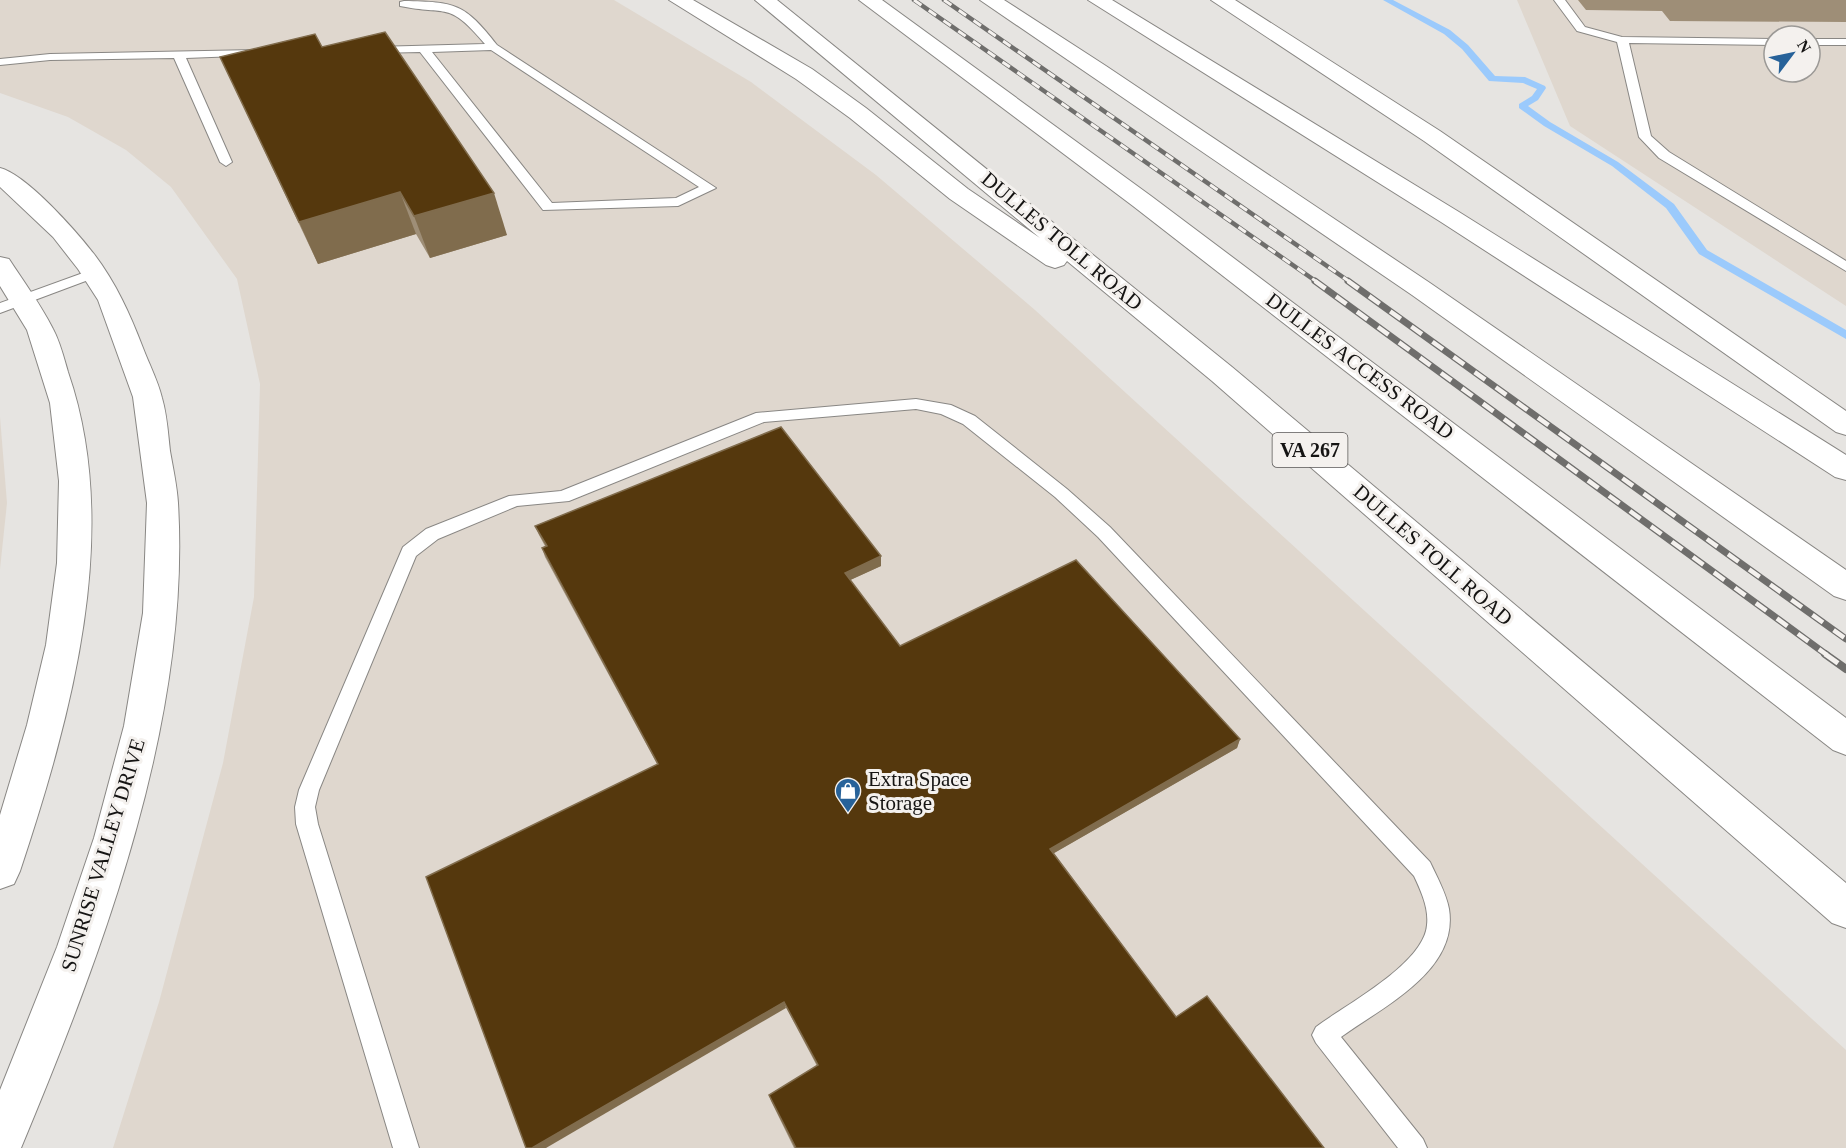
<svg xmlns="http://www.w3.org/2000/svg" width="1846" height="1148" font-family="Georgia,serif">
<style>
.built{fill:#dfd7ce;fill-rule:evenodd}
.lines{fill:none;stroke-linecap:round;stroke-linejoin:round}
.stream{fill:#9bcafc;fill-rule:evenodd}
.lane-casing{stroke:#898784;stroke-width:2}
.secondary-casing{stroke:#898784;stroke-width:2}
.highway-casing{stroke:#898784;stroke-width:2}
.lane{fill:#fff;fill-rule:evenodd}
.secondary{fill:#fff;fill-rule:evenodd}
.highway{fill:#fff;fill-rule:evenodd}
.rail-far2-casing{stroke:#6f6e6c;stroke-width:4.5}
.rail-far1-casing{stroke:#6f6e6c;stroke-width:7}
.rail-casing{stroke:#6f6e6c;stroke-width:8}
.rail-far2{stroke:#f4f1ee;stroke-width:3;stroke-dasharray:9;stroke-linecap:butt}
.rail-far1{stroke:#f4f1ee;stroke-width:4.5;stroke-dasharray:13;stroke-linecap:butt}
.rail{stroke:#f4f1ee;stroke-width:5;stroke-dasharray:16;stroke-linecap:butt}
.wall{fill:#9e8e77}
.shaded-wall{fill:#806c4d}
.building{fill:#55380d;stroke:#806c4d;stroke-width:1.5}
.labels{text-anchor:middle;dominant-baseline:central;stroke-width:6;stroke-linejoin:round;paint-order:stroke}
.shield{fill:#f4f1ee;stroke:#585655;stroke-width:1.5}
.shield-label{font-size:20px;font-weight:bold;fill:#151413}
.street-label{font-size:21px;fill:#151413;stroke:#f4f1ee}
.poi-label{font-size:21px;fill:#151413;stroke:#f4f1ee;text-anchor:start}
</style>
<rect width="100%" height="100%" fill="#e6e4e1"/>
<g class="built">
<polygon points="0,0 614,0 751,82 876,175 1035,310 1846,1050 1846,1148 113,1148 159,1002 223,763 254,597 260,384 237,279 171,187 126,150 68,117 0,93"/>
<path d="M1517,0H1846V306L1570,126ZM1774,36H1810V72H1774Z"/>
<polygon points="0,417 7,503 0,569"/>
</g>
<g class="lines">
<polygon class="stream" points="1383,0 1393,0 1450,30 1468,45 1495,76 1525,77 1545,86 1546,88 1538,100 1528,106 1550,122 1618,162 1674,204 1707,250 1846,330 1846,339 1699,254 1666,208 1612,166 1544,126 1519,108 1519,104 1532,96 1537,89 1523,83 1489,81 1462,49 1444,34"/>
<defs>
<g id="lane">
<polygon points="1554,0 1565,0 1585,27 1622,37 1774,39 1774,45 1629,43 1651,136 1669,152 1846,261 1846,271 1659,158 1639,137 1617,42 1577,31"/>
<path d="M404,1C456,2 464,3 497,45L716,188L678,206L543,210L420,52L375,53L369,50L375,47L485,44C448,0 448,16 400,6V2ZM491,50L699,187L676,198L552,203L432,52Z"/>
<rect x="1810" y="39" width="36" height="6"/>
<polygon points="257,50 261,51 261,55 186,58 232,162 226,166 220,162 174,58 50,60 0,65 0,59 50,54"/>
<polygon points="94,269 101,273 99,276 0,313 0,303"/>
<path d="M916,399L951,405L975,416L1067,489L1110,527L1430,862C1437,877 1446,893 1449,909C1459,971 1382,1007 1341,1037L1423,1139L1427,1148H1398L1316,1043L1312,1035L1316,1027C1345,1005 1424,964 1427,925C1429,908 1421,891 1414,876L1098,537L1055,497L963,424L941,414L916,409L764,422L569,501L517,506L438,539L416,556L319,790L315,807L318,824L419,1148H393L296,824L295,807L299,790L403,547L426,529L509,496L561,491L756,413Z"/>
</g>
<g id="secondary">
<path d="M0,168C27,175 76,231 94,254C116,283 130,314 143,348C149,364 158,381 162,398C167,415 168,433 170,451C173,468 177,486 178,503C191,720 103,951 21,1148H0V1090L57,947L94,838L124,726L143,613L147,503L133,397L98,300L78,269L53,237L0,187Z"/>
<path d="M0,257L9,259C24,282 41,305 53,329C60,342 64,358 68,372C123,531 71,717 20,871L14,884L0,889V815L27,725L46,645L57,563L59,481L50,403L27,330L0,286Z"/>
</g>
<g id="highway">
<polygon points="669,0 693,0 812,69 866,108 968,189 1040,238 755,0 777,0 1232,367 1846,883 1846,928 1832,923 1212,381 1067,261 1064,265 1055,268 1046,265 950,199 850,118 796,79"/>
<polygon points="859,0 882,0 1151,196 1846,718 1846,755 1833,750 1133,206"/>
<polygon points="980,0 1004,0 1106,66 1430,283 1846,570 1846,600 1834,596 1412,295"/>
<polygon points="1088,0 1112,0 1459,212 1846,455 1846,480 1835,477 1441,222"/>
<polygon points="1211,0 1235,0 1440,131 1846,411 1846,435 1836,432 1424,141"/>
</g>
</defs>
<use href="#lane" class="lane-casing"/>
<use href="#secondary" class="secondary-casing"/>
<use href="#highway" class="highway-casing"/>
<use href="#lane" class="lane"/>
<use href="#secondary" class="secondary"/>
<use href="#highway" class="highway"/>
<defs>
<g id="rail-far2">
<polyline points="914,0 1317,282"/>
<polyline points="944,0 1350,282"/>
</g>
<g id="rail-far1">
<polyline points="1315,281 1827,655"/>
<polyline points="1348,281 1846,639"/>
</g>
<polyline id="rail" points="1825,654 1846,669"/>
</defs>
<use href="#rail-far2" class="rail-far2-casing"/>
<use href="#rail-far1" class="rail-far1-casing"/>
<use href="#rail" class="rail-casing"/>
<use href="#rail-far2" class="rail-far2"/>
<use href="#rail-far1" class="rail-far1"/>
<use href="#rail" class="rail"/>
</g>
<g class="wall">
<polygon points="1578,0 1846,0 1846,22 1670,21 1662,11 1586,10"/>
<polygon points="322,47 507,235 430,258 416,234 318,264 220,57"/>
<polygon points="535,526 881,556 881,566 850,580 900,646 1240,739 1237,748 1054,853 1176,1017 1324,1148 794,1148 771,1101 769,1095 817,1066 657,764 545,557 542,548 545,546 539,535"/>
</g>
<g class="shaded-wall">
<polygon points="400,192 416,234 318,264 299,222"/>
<polygon points="494,193 507,235 430,258 414,216"/>
<polygon points="881,556 881,566 846,582 845,573"/>
<polygon points="1240,739 1237,748 1049,856 1050,849"/>
<polygon points="784,1002 786,1008 546,1148 532,1148"/>
</g>
<g class="building">
<polygon points="385,32 494,193 414,216 400,192 299,222 220,57 315,34 322,47"/>
<polygon points="781,427 881,556 845,573 900,646 1076,560 1240,739 1050,849 1176,1017 1207,996 1324,1148 796,1148 769,1095 818,1065 784,1002 532,1148 526,1148 426,877 658,764 542,548 547,546 535,526"/>
</g>
<defs>
<symbol id="shop-pin" viewBox="-11 -11 22 30"><path d="M0 17L-7.5 6A9.5 9.5 0 1 1 7.5 6Z" fill="#276299" stroke="#f4f1ee"/><path d="M-5-2.5h2.3a2.7 3.5 0 0 1 5.4 0H5L5.5 6h-11ZM-1.5-2.5h3a1.5 2.3 0 0 0-3 0Z" fill="#fff"/></symbol>
</defs>
<g fill-rule="evenodd">
<use href="#shop-pin" x="833" y="776" width="30" height="40"/>
</g>
<g class="labels">
<rect class="shield" x="1272.5" y="433" width="75" height="34" rx="4.5"/>
<g class="shield-label">
<text x="1310" y="450">VA 267</text>
</g>
<g class="street-label">
<text transform="translate(1062 241) rotate(40)">DULLES TOLL ROAD</text>
<text transform="translate(1360 366) rotate(37)">DULLES ACCESS ROAD</text>
<text transform="translate(1433 555) rotate(41)">DULLES TOLL ROAD</text>
<text transform="translate(103 855) rotate(-73)">SUNRISE VALLEY DRIVE</text>
</g>
<g class="poi-label">
<text x="868" y="779">Extra Space<tspan x="868" dy="24">Storage</tspan></text>
</g>
</g>
<g transform="translate(1792 54) rotate(58)"><circle r="28" fill="#f4f1ee" stroke="#9b9996" stroke-width="1.5"/>
<path d="M0-4.5L10 22L0 15L-10 22Z" fill="#276299"/>
<text y="-9" font-size="16" font-weight="bold" text-anchor="middle" fill="#151413">N</text>
</g>
</svg>
